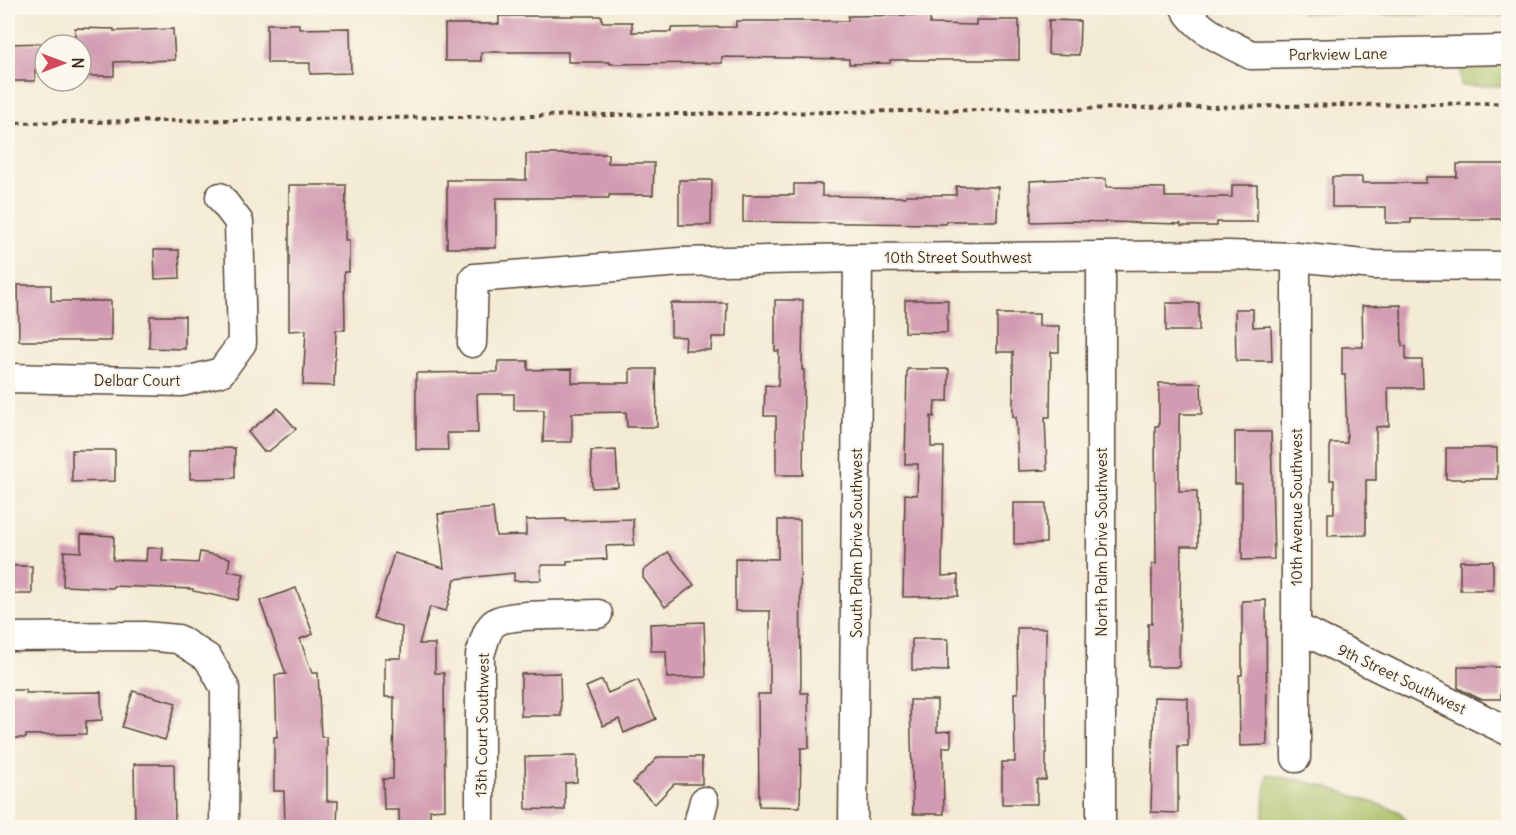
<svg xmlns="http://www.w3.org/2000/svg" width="1516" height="835" font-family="Delius,sans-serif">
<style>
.green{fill:#a7bd62;stroke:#717440;stroke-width:1.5}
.building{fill:#d29bb1}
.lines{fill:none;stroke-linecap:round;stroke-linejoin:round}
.minor-casing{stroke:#574739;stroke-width:31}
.path{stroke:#574739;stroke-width:4;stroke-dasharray:4.5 4.5;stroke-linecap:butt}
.minor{stroke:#fff;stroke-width:28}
.labels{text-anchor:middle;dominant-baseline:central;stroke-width:4.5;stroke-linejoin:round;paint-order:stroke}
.street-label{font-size:15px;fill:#3b2a1e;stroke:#fbf7ec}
</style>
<rect width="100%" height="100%" fill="#fbf7ec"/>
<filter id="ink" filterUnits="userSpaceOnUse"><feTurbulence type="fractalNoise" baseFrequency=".0167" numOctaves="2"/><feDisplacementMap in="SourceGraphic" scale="12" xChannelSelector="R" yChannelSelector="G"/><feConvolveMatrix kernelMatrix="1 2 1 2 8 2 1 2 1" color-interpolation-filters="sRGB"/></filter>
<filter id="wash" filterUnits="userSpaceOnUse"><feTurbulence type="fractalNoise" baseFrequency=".008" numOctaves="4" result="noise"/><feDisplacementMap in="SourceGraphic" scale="24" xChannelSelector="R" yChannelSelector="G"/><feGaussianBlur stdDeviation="1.35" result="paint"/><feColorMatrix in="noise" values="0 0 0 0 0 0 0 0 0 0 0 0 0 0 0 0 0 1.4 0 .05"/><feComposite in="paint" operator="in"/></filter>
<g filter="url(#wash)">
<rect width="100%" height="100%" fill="#f4ebd5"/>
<g class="green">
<polygon points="1301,8 1508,8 1508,16 1301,13"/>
<polygon points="1508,60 1508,86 1461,86 1460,62"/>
<polygon points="1267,774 1322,785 1398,811 1405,818 1403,827 1262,827"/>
</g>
<g id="blocks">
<g class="building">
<polygon points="930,15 930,24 976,25 976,20 1019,20 1019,60 890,60 890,63 849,64 849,59 722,57 722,63 610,64 610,62 568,62 568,52 481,52 481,61 445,61 445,24 499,24 499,16 602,16 602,22 632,22 632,32 671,32 671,28 736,27 736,21 848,21 848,16"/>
<polygon points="1049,20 1080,21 1079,55 1048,54"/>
<polygon points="267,24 299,24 299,29 350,28 351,73 310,74 310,63 267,63"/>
<polygon points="75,28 114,29 114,31 173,29 175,60 114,62 114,76 81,76 81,45 75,45"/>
<polygon points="45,43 45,69 35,70 35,81 8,81 8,44"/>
<polygon points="526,154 608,154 608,163 654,163 653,195 609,195 609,198 496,198 496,248 447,248 447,180 526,180"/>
<polygon points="1457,164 1509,164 1509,219 1411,219 1411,223 1386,223 1386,207 1332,207 1332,177 1362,177 1362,183 1426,183 1426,177 1457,177"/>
<polygon points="1070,179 1106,179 1106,187 1165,188 1165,197 1232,197 1232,185 1257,185 1257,222 1217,222 1217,226 1181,226 1181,224 1069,221 1031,222 1030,181"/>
<polygon points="679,180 712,180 711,225 679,225"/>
<polygon points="794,184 822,184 822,196 906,197 906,195 956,195 956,186 998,187 997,221 946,221 946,224 743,222 743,195 794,195"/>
<polygon points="289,185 346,185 345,240 349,240 349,272 344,272 345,330 336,330 334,386 303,385 306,330 289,331"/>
<polygon points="154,250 179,250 180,278 155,279"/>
<polygon points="18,285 51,285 51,301 111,301 111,341 19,341"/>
<polygon points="775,300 803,300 802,370 804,370 803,475 776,475 776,416 764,416 765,385 778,386 779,351 775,351"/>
<polygon points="905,300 948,300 947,333 905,332"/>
<polygon points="671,303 727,303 726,337 712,337 711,350 685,350 686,337 671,336"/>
<rect x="1166" y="303" width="33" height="28"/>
<polygon points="1401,305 1402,346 1406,346 1406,360 1422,360 1423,388 1388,388 1389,426 1376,427 1376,480 1366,480 1366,535 1328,536 1328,513 1334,513 1334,480 1330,480 1330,443 1347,443 1345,375 1342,375 1342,347 1363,347 1362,306"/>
<polygon points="1235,309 1253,309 1253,327 1271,326 1272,361 1236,361"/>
<polygon points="997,314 1039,314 1039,326 1059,326 1059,352 1051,352 1050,417 1045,417 1047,470 1018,471 1016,417 1013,417 1013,352 997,352"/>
<polygon points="150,316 185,316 185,349 149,348"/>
<polygon points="498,361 528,361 528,370 572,369 572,383 630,383 630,369 656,369 657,427 627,427 626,412 572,413 572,442 543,442 544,410 514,410 514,394 477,394 478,433 447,433 448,450 416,450 416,373 498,372"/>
<polygon points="907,369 949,369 948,401 935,401 934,417 931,416 931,447 944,447 942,576 958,575 958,596 903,597 905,494 917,495 918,464 905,464"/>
<polygon points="1159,383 1201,383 1202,414 1179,414 1179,491 1197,491 1198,546 1181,546 1179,667 1148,667 1148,624 1152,624 1152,564 1156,564 1155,426 1159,426"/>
<polygon points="278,408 296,429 269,451 263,451 248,432"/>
<polygon points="1235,432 1271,432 1274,559 1242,560 1242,484 1235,484"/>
<polygon points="235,448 235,478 190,479 190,449"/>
<rect x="1446" y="448" width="51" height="31"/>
<polygon points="72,450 115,450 115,481 72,482"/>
<polygon points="616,450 618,487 592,488 591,451"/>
<polygon points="1014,503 1046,503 1046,543 1014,544"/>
<polygon points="493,508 496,536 526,535 526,520 566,519 566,521 633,519 634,545 606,546 607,559 567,561 567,565 541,565 541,580 514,581 514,573 455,579 446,611 430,607 419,644 435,644 435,673 444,673 445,809 430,810 430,825 399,826 399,810 384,810 383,779 393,779 394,697 385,697 385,658 401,658 402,627 374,619 394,553 444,568 438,514"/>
<polygon points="778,520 800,520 801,693 808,693 809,748 801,748 800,807 759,806 758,694 770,694 770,611 735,611 735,558 778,559"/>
<polygon points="81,534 114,536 113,560 146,561 147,548 163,548 162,561 198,563 200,552 230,558 228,571 244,574 238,600 193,591 193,589 113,586 113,588 63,586 64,551 81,552"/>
<polygon points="668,552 694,585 665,607 643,578 643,571"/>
<rect x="1460" y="561" width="33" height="29"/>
<rect x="8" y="566" width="24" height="28"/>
<polygon points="296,588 313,634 300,639 312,673 318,673 321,737 327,737 327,801 338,801 337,826 285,828 284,791 274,791 274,737 277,737 275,675 286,674 260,601"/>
<polygon points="1266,600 1267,745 1240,746 1239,675 1242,675 1242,601"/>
<polygon points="704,622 706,677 667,678 666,651 651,651 650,624"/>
<polygon points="1017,628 1046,628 1046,780 1037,780 1037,804 1002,804 1002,762 1015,762 1014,693 1018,693"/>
<polygon points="912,639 948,639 948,671 912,670"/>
<polygon points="1458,667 1501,667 1501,699 1480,699 1458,688"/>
<polygon points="560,673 561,716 521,716 521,674"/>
<polygon points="602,680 608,693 638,680 656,719 624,733 619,719 603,726 586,687"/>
<polygon points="8,690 26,690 26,693 101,692 102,720 86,721 86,734 26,735 26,738 8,738"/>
<polygon points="133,691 176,703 165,740 122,727"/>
<polygon points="1154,697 1188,698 1188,746 1178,746 1178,813 1151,812"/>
<polygon points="910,700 937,700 937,732 951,731 951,747 943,747 944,814 913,814"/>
<polygon points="577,756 577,782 565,783 565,810 526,809 525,757"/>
<polygon points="658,757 702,757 702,784 674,784 655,804 633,783"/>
<polygon points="134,764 174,764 175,822 135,822"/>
</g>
</g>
</g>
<g filter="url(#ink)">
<use href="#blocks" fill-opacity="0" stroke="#574739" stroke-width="1.5"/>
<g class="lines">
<defs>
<g id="minor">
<path d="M1185,8C1198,31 1228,43 1251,55L1508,50"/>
<polyline points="472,343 474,278 681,262 858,258 1228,255 1296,257 1374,265 1508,266"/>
<polyline points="8,378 182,382 221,372 242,343 239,222 220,197"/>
<polyline points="1296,627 1508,731"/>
<polyline points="8,637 144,636 178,639 208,658 225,688 224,828"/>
<polyline points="1296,758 1296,257"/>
<path d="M480,828V655C484,644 486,628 496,622C509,613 579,615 598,614"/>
<polyline points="697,828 704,801"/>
<polyline points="853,828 858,258"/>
<polyline points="1101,828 1101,256"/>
</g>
</defs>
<use href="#minor" class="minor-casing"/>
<polyline class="path" points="8,123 1508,103"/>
<use href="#minor" class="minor"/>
</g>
</g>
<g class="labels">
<g class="street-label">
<text transform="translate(1338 54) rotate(-1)">Parkview Lane</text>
<text x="958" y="257">10th Street Southwest</text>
<text x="137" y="380">Delbar Court</text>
<text transform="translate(1296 507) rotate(-90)">10th Avenue Southwest</text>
<text transform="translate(1101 542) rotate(-90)">North Palm Drive Southwest</text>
<text transform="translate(856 543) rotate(-90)">South Palm Drive Southwest</text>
<text transform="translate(1402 679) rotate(26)">9th Street Southwest</text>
<text transform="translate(482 725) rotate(-89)">13th Court Southwest</text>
</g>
</g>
<rect width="1516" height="835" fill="none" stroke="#fbf7ec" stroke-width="30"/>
<g transform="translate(63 63) rotate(90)"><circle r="28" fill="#fbf7ec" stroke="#aea59a" stroke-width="1.5"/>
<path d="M0-4.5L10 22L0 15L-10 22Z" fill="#d1495b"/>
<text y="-9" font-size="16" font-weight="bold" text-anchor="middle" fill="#3b2a1e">N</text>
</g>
</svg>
